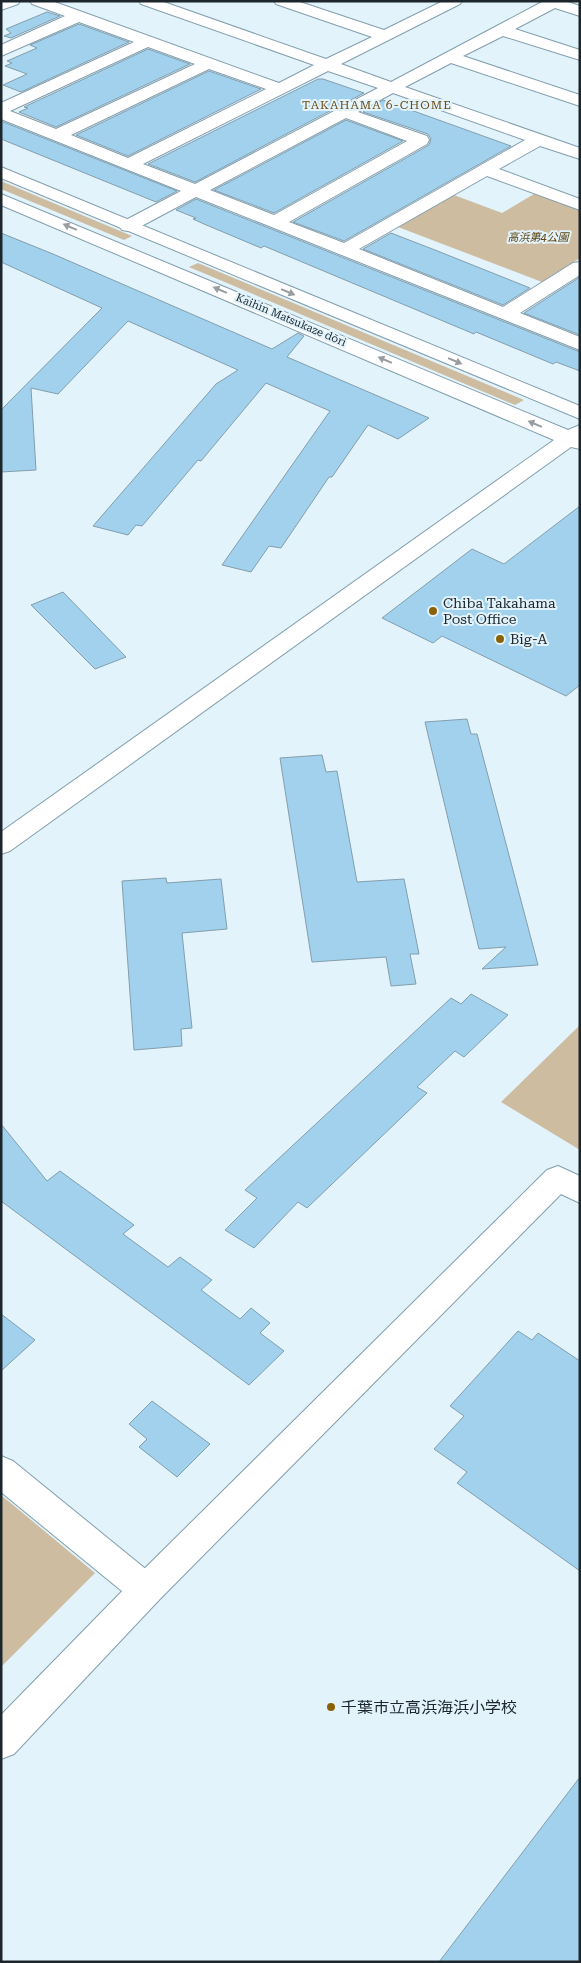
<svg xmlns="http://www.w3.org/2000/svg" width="581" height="1963" font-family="'Roboto Serif','Noto Sans JP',serif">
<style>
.green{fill:#cebca1}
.building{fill:#a1d1ec;stroke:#839ead}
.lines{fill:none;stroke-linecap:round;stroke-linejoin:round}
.minor-casing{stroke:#839ead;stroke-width:2}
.tertiary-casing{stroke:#839ead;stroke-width:2}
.minor{fill:#fff;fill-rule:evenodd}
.tertiary{fill:#fff;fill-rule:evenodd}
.oneway{fill:#999da0}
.poi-dot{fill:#8b6203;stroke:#e2f3fc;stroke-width:2}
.labels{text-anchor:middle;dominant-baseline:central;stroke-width:4;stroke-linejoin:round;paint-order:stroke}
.far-park-label{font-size:11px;font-style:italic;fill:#5d4311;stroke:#e2f3fc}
.far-street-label{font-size:11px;fill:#1c262c;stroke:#e2f3fc}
.far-neighbourhood-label{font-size:12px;letter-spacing:1px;fill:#6c4f18;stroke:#e2f3fc}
.poi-label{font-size:14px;fill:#1c262c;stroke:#e2f3fc;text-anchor:start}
.near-poi-label{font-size:16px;fill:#1c262c;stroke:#e2f3fc;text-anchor:start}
</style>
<rect width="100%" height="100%" fill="#e2f3fc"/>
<g class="green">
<polygon points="1,181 132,236 124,240 1,189"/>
<polygon points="534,194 580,210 580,258 542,282 398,227 454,195 502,213"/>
<polygon points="198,263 524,400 515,405 189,267"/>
<polygon points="580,1025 580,1150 501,1102"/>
<polygon points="1,1495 95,1573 1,1667"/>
</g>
<g class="building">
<polygon points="47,12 60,16 11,38 4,36 11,33 6,29"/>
<polygon points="79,24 129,42 21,92 3,85 27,74 5,66 12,63 7,61 37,48 30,45"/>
<polygon points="148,49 190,64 56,127 19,112 28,108 24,107"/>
<polygon points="209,71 261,89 128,156 76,135"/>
<polygon points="318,79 323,79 364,93 195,182 148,164"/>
<polygon points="383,100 511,146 344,241 293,222 429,145 431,139 428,134 363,112"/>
<polygon points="346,120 403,141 274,213 214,190"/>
<polygon points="1,121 177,191 156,202 1,139"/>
<polygon points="196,199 580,352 580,371 556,362 553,364 476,332 474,334 264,246 261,248 204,224 193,219 196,218 176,210"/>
<polygon points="1,233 53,254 272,349 298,333 304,336 287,357 429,418 398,439 368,425 332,477 329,477 281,548 269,546 251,572 222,565 330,411 266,383 201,461 198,460 142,526 136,525 128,535 93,526 216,384 238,370 128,321 58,394 31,388 36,470 1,472 1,410 102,308 1,262"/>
<polygon points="391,233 435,250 530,288 503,305 363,249"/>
<polygon points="580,277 580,335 524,313"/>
<polygon points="580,506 580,685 566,696 442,636 433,643 382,618 472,549 504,564"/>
<polygon points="63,592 126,657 95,669 31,605"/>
<polygon points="467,719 471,734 477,734 538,965 482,969 506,947 479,949 425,722"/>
<polygon points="322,755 326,772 337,771 357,882 404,879 419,954 410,954 416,984 391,986 386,957 312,962 280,758"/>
<polygon points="166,878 167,883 221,879 227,929 182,933 192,1028 181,1029 182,1046 134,1050 122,881"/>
<polygon points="471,994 508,1015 464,1057 455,1051 417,1087 427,1093 307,1208 298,1202 254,1248 225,1230 257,1198 245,1190 451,998 461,1004"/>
<polygon points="1,1124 47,1181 60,1171 134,1225 123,1234 168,1267 180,1257 212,1280 201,1290 240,1319 251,1308 270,1323 260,1333 284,1351 249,1385 1,1201"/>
<polygon points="1,1314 35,1340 1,1371"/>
<polygon points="518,1331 532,1340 538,1333 580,1361 580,1571 457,1483 467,1472 434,1449 464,1416 450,1406"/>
<polygon points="152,1401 210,1444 177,1477 139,1447 147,1439 129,1424"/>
<polygon points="580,1777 580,1962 439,1962"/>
</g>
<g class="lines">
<defs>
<g id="minor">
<polygon points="1,1 20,1 18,4 1,10"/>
<path d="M30,1H52L279,83L314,65L141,4L139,1H161L326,59L372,37L276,4L274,1H297L384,30L443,1H462L460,4L341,64L391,82L542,2V1H565L580,6V16L555,8L515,29L580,50V60L503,36L463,56L580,95V106L451,63L405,87L580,148V159L540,146L499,169L580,199V210L487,176L359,249L503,307L573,263L580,262V275L520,313L580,337V350L196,197L134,230L128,231L122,230L119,226L122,222L181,191L1,119V103L134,42L79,22L1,56V45L65,16L32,4ZM148,47L195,64L56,129L10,111ZM209,69L266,89L128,158L71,135ZM328,71L378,88L195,184L143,164ZM393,93L525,140L344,243L289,222L427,144L429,140L427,136L358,112ZM346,118L407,141L274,215L210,190Z"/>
<polygon points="1,1456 13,1461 158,1579 164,1590 158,1601 146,1606 134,1601 1,1492"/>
</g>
<g id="tertiary">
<polygon points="1,167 580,406 580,419 1,178"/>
<polygon points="1,194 568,430 580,425 580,449 571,447 10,851 1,854 1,832 554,440 1,205"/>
<polygon points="558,1166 580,1176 580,1203 561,1194 158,1601 14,1754 1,1759 1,1715 134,1579 547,1170"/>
</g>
</defs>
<use href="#minor" class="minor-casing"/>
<use href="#tertiary" class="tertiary-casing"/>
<use href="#minor" class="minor"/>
<use href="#tertiary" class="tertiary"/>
</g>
<defs><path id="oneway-solid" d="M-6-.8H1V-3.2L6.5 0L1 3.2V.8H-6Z" transform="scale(1.25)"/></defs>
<g class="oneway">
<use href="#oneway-solid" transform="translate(70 227) rotate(-157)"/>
<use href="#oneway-solid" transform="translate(220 290) rotate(-157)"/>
<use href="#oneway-solid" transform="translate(288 292) rotate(23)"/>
<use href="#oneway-solid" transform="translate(385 360) rotate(-157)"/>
<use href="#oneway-solid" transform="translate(455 361) rotate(23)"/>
<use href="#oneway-solid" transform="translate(535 424) rotate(-157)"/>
</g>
<g class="poi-dot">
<circle cx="433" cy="611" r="5"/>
<circle cx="500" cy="639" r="5"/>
<circle cx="331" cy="1707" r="5"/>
</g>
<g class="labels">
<g class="far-park-label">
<text x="538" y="237">高浜第4公園</text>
</g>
<g class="far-street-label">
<text transform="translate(291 320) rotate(23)">Kaihin Matsukaze dōri</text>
</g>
<g class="far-neighbourhood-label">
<text x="377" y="105">TAKAHAMA 6-CHOME</text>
</g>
<g class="poi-label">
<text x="443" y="603">Chiba Takahama<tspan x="443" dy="16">Post Office</tspan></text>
<text x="510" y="639">Big-A</text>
</g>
<g class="near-poi-label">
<text x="341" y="1707">千葉市立高浜海浜小学校</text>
</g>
</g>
<rect width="581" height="1963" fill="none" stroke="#1c262c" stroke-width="5"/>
</svg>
